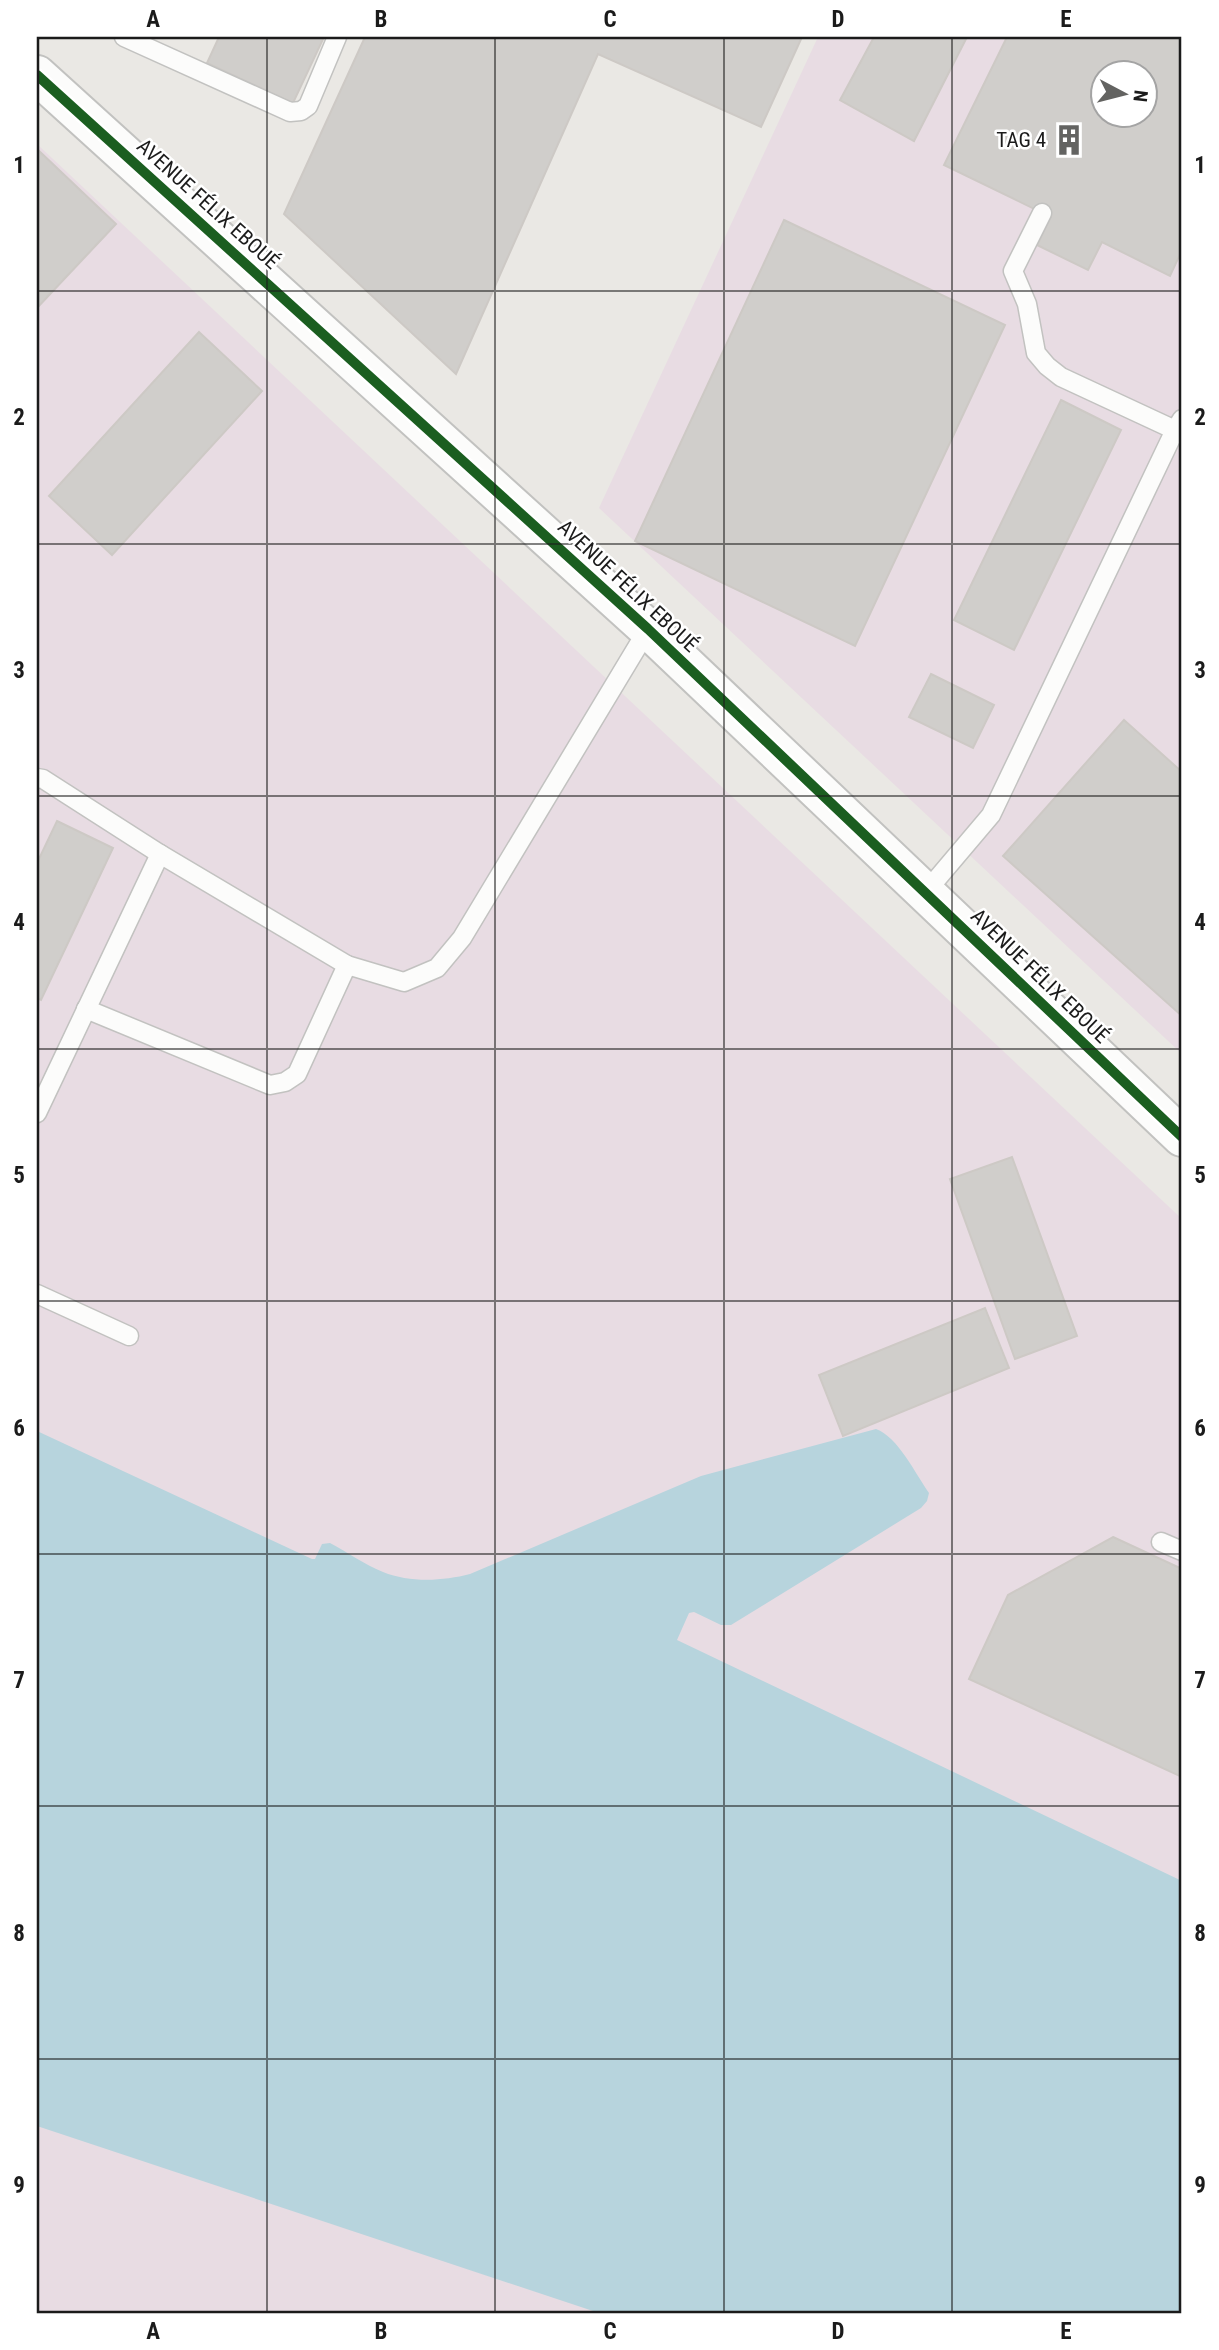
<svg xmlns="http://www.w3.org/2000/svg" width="1219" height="2350" font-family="'Roboto Condensed',sans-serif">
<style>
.industrial{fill:#e8dce3;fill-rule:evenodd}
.water{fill:#b7d4dd}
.building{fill:#d0cecb;stroke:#cdc9c5;stroke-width:2;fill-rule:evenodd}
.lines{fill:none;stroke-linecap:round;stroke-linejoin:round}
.service-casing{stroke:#c2c2c0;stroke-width:21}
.tertiary-casing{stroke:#c2c2c0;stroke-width:42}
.service{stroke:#fcfcfb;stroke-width:18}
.tertiary{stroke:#fcfcfb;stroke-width:38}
.cycleway-casing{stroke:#fff;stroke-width:15}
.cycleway{stroke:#1b5e20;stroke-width:10}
.grid{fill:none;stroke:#1b1b1b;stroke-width:2;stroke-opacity:0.55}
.labels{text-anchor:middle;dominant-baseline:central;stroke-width:5;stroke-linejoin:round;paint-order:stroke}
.poi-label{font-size:21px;fill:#1b1b1b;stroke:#fff;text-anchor:end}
.street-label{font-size:21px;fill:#1b1b1b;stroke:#fff}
.neatline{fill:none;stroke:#1b1b1b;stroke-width:2.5}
.grid-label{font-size:23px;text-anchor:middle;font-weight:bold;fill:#1b1b1b}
</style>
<rect width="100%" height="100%" fill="#eae8e4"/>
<g class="industrial">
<path d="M818,37H1182V1054L599,508ZM1104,74H1146V116H1104Z"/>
<polygon points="37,144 1182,1219 1182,2313 37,2313"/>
</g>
<path class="water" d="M876,1429C898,1437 915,1473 929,1493L927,1501L921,1508L731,1625H721L694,1612L689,1613L677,1640L1182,1881V2313H599L37,2126V1431L312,1559H315L322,1544L330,1543C347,1552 365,1565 383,1572C410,1583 443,1581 470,1574L701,1476Z"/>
<g class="building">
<polygon points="219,37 324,37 293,103 207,63"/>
<polygon points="365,37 802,37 761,127 598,54 456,374 284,214"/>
<polygon points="874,37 967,37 914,141 840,100"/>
<path d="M1007,37H1182V250L1170,276L1102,242L1088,270L1037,245L1051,217L944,165ZM1104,74H1146V116H1104Z"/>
<polygon points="37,149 116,224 37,308"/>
<polygon points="784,220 1005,325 855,646 635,541"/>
<polygon points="199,332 262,391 112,555 49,496"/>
<polygon points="1061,400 1121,430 1014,650 954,620"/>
<polygon points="931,674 994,705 973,748 909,717"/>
<polygon points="1124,720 1182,772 1182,1016 1003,856"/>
<polygon points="57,821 113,848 41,1000 37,998 37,863"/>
<polygon points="1012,1157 1077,1336 1015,1359 950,1179"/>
<polygon points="985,1308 1009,1368 843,1436 819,1375"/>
<polygon points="1113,1537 1182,1569 1182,1777 969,1679 1008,1595"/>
</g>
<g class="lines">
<defs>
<g id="service">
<polyline points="124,37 290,112 301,111 308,106 337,37"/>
<polyline points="1042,213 1013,271 1027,304 1036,353 1047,366 1061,377 1175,430"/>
<polyline points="37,778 43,779 160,854 347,965 404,982 437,968 462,938 648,629"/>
<polyline points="925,893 991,815 1175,430 1182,419"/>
<polyline points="86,1009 270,1085 285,1082 297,1074 347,965"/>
<polyline points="37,1113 160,854"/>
<polyline points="37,1294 129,1336"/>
<polyline points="1161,1542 1182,1551"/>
</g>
<polyline id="tertiary" points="37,75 648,629 1182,1137"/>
</defs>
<use href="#service" class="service-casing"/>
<use href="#tertiary" class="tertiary-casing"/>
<use href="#service" class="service"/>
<use href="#tertiary" class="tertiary"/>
<defs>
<polyline id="cycleway" points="37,75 648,629 1182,1137"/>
</defs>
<use href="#cycleway" class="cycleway-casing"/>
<use href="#cycleway" class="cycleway"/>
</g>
<path class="grid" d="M267,37V2313M495,37V2313M724,37V2313M952,37V2313M37,291H1182M37,544H1182M37,796H1182M37,1049H1182M37,1301H1182M37,1554H1182M37,1806H1182M37,2059H1182"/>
<defs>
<symbol id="building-bare" viewBox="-9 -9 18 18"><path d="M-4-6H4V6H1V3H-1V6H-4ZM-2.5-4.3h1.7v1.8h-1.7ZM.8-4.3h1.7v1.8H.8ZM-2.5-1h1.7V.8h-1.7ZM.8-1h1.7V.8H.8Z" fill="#636361" stroke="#fff" stroke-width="2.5" paint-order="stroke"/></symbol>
</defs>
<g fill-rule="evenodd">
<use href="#building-bare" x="1047" y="118" width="44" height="44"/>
</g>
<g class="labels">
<g class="poi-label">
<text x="1046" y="140">TAG 4</text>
</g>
<g class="street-label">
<text transform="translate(208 204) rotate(42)">AVENUE FÉLIX EBOUÉ</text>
<text transform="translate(628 586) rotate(43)">AVENUE FÉLIX EBOUÉ</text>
<text transform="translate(1040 976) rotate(44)">AVENUE FÉLIX EBOUÉ</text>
</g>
</g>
<rect width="1219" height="2350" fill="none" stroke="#ffffff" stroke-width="77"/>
<g transform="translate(1124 94) rotate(97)"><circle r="33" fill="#ffffff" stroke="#a4a4a4" stroke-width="2"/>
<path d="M0-5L12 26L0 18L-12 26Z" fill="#636361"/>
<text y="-10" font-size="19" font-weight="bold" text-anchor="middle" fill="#1b1b1b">N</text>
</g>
<rect x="38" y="38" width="1142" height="2274" class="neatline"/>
<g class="grid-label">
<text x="153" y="27">A</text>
<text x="381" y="27">B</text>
<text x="610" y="27">C</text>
<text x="838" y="27">D</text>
<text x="1066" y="27">E</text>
<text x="19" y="173">1</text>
<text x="1200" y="173">1</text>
<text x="19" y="425">2</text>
<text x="1200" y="425">2</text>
<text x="19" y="678">3</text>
<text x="1200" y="678">3</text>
<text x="19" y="930">4</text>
<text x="1200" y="930">4</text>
<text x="19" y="1183">5</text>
<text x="1200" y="1183">5</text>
<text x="19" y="1436">6</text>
<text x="1200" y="1436">6</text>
<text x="19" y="1688">7</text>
<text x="1200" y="1688">7</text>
<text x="19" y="1941">8</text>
<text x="1200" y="1941">8</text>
<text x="19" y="2193">9</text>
<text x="1200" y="2193">9</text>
<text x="153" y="2339">A</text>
<text x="381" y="2339">B</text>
<text x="610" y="2339">C</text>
<text x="838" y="2339">D</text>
<text x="1066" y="2339">E</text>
</g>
</svg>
